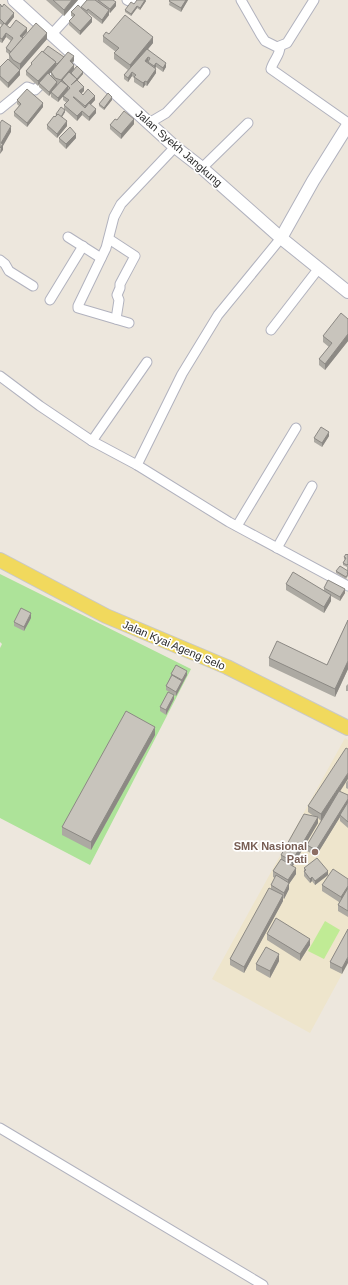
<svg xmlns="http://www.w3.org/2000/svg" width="348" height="1285" font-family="Arial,sans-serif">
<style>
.education{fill:#eee5cc}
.green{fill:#ade399}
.pitch{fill:#c0eb95}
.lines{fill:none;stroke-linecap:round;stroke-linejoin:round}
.street-casing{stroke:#b1b2be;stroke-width:11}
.secondary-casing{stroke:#b1b2be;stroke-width:14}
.primary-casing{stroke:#c8c8c8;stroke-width:16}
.street{stroke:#fff;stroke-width:9}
.secondary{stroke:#fff;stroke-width:12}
.primary{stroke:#f1d95d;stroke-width:14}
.wall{fill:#aca9a2;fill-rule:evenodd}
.shaded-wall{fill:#8c8984}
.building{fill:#c8c4bc;stroke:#8c8984}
.education-dot{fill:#8d6e63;stroke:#fff;stroke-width:1.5}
.labels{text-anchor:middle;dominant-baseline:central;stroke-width:3.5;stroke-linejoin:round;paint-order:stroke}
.street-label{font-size:11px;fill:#2b2b2b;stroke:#fff}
.education-label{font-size:11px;font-weight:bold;fill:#785e54;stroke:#fff;text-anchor:end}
</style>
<rect width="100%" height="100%" fill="#ede7dd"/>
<polygon class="education" points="345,738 348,740 348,963 310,1033 212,979"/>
<polygon class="green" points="0,574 191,669 90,865 0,818 0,648 2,644 0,642"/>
<polygon class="pitch" points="325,921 340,930 324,959 308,951"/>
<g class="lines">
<defs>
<g id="street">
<polyline points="127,0 129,1 132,0"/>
<polyline points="241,0 261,35 265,41 277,47 287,43 314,0"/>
<polyline points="52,34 83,0"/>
<path d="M280,47C280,55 273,61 271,69L348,123"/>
<polyline points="0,109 27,87 35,90 59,66"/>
<polyline points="149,123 166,113 205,72"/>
<polyline points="202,168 248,123"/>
<polyline points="68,237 101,258"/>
<polyline points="109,239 135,256 120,284 120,288 117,295 119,300 116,319"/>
<polyline points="0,260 5,264 9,271 33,286"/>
<polyline points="50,300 83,246"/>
<polyline points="129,323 78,308 78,306 106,248 114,217 121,204 175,147"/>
<polyline points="271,330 319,268"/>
<polyline points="0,376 40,406 92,441 137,465 229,522 348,586"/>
<polyline points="92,441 147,362"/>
<polyline points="137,465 182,374 218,315 281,238"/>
<polyline points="237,526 296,428"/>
<polyline points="277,548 312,486"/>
<polyline points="0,1128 263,1285"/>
</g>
<g id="secondary">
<polyline points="14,0 175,147 202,168 281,238 348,292"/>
<polyline points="281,238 313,181 348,125"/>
</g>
<polyline id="primary" points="0,560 106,616 227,667 348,728"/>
</defs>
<use href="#street" class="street-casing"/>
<use href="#secondary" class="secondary-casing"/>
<use href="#primary" class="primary-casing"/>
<use href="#street" class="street"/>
<use href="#secondary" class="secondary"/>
<use href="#primary" class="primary"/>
</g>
<g class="wall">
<polygon points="46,0 78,0 64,16"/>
<polygon points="87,0 113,0 116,6 110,13 109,12 109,15 102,24 88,13 88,14 92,22 80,35 69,25 69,21 73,17 71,16 71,12 81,8 81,7"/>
<polygon points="146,0 146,1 140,10 137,8 131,16 125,12 125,10 134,4"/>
<polygon points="170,0 188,0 181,12 169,5"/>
<polygon points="0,4 14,17 7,26 10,28 27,32 22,37 23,38 47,39 20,70 20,75 8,88 0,80 0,67 9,60 9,54 6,52 6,48 11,41 6,37 2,43 0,42 0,28 2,25 0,24"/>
<polygon points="109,34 153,43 148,49 166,67 163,72 156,67 155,68 156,73 147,86 145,85 143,88 134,82 134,78 132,76 128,82 124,79 124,75 128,70 114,59 114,53 116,52 103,42 103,36"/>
<path d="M43,52L74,61L72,63L74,69L83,74L77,80L84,91L81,93L83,95L95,100L90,105L96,113L89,121L82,115L77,121L65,110V112L62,117L67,126L57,138L47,129V125L55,117L56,114L64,109V105L67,103L63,100V96L58,102L51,97V93L49,96L39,87V84L38,86L26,75V71L31,66V63ZM54,69L51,72V76L52,77L49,74Z"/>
<polygon points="17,100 43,107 27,127 14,116 14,112 19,106 17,104"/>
<polygon points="112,100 104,110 99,106 99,104"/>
<polygon points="117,120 134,124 121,139 110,129 110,125"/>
<polygon points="59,138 76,138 66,149 59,142"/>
<polygon points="348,319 348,341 325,370 319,365 319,359 329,347 323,342 323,336"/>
<polygon points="329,436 322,447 314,442 314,438"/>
<polygon points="348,554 348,576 346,579 336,573 336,571 347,570 347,567 343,565 343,563 345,559 344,559 344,557 347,555"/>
<polygon points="286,584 324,590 324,588 345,593 340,601 331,596 331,601 324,613 286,590"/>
<polygon points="31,618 24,631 14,626 14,622"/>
<polygon points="348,620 348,669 335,697 269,666 269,658 327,665"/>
<polygon points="171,674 187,675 176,696 166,690 166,686 171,675"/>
<polygon points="348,684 348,691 346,691 346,686"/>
<polygon points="174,699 166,715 160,711 160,707"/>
<polygon points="155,735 91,850 62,835 62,827"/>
<polygon points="348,780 348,789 346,788 346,783"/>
<polygon points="340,792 348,795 348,828 340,821 340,817 316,856 307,851 307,845 321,821 318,818 318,823 293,866 296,874 289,884 289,889 284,899 283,898 283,901 244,973 230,965 230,959 271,888 271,885 275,878 273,877 273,871 281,859 281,855 315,817 308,812 308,806"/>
<polygon points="304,868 328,875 315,885 312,881 310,883 304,876"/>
<polygon points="348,879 348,917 338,911 338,905 339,902 322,891 322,885"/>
<polygon points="348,929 342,974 330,968 330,962"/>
<polygon points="267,934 310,945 300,961 267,940"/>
<polygon points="279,961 270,978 256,970 256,964"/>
</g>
<g class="shaded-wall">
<polygon points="72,0 78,0 64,16 64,10"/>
<polygon points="145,0 146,1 140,10 140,8"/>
<polygon points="186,0 188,0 181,12 181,8"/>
<polygon points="116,2 116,6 110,13 110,9"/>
<polygon points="137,6 137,8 131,16 131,14"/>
<polygon points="109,10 109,15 102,24 102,20"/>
<polygon points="14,13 14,17 5,28 5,24"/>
<polygon points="92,18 92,22 80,35 80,31"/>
<polygon points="27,28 27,32 20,40 20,36"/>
<polygon points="6,33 6,37 2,43 2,39"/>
<polygon points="47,33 47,39 20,70 20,64"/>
<polygon points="153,37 153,43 130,71 130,65"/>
<polygon points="74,56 74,61 70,65 70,61"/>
<polygon points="148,57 148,61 145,65 145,61"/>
<polygon points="56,62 56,67 40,84 39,83 39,84 38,86 38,81"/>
<polygon points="156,63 156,67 154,70 154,66"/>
<polygon points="166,63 166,67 163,72 163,68"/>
<polygon points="74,65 74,69 63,81 62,80 62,83 61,84 61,80"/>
<polygon points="156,69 156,73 147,86 147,82"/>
<polygon points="20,70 20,75 8,88 8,83"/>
<polygon points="83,72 83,74 77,81 71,85"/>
<polygon points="132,72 132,76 128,82 128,78"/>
<polygon points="145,81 145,85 143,88 143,83"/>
<polygon points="57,82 57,86 49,96 49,92"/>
<polygon points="68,86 68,91 58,102 58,98"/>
<polygon points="84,87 84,91 79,96 79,91"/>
<polygon points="95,96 95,100 85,111 85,106"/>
<polygon points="112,97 112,100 104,110 104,108"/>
<polygon points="43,103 43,107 27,127 27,123"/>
<polygon points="96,109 96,113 89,121 89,117"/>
<polygon points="65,110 65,112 60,120 60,117"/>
<polygon points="82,111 82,115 77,121 77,116"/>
<polygon points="134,119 134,124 121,139 121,134"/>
<polygon points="67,121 67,126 57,138 57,134"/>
<polygon points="11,126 11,132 3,146 3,150 0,154 1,143"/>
<polygon points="76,134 76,138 66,149 66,144"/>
<polygon points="348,334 348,341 325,370 325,364"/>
<polygon points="329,432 329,436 322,447 322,443"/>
<polygon points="345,589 345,593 340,601 340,597"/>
<polygon points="331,595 331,601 324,613 324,607"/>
<polygon points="31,613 31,618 24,631 24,627"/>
<polygon points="348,661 348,669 335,697 335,689"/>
<polygon points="187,671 187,675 176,696 176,692"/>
<polygon points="174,695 174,699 166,715 166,710"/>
<polygon points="155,727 155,735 91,850 91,842"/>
<polygon points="348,773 348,779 321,821 321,814"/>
<polygon points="348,799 348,805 340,815 340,817 316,856 316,850"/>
<polygon points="318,817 318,823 292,867 292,861"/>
<polygon points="296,868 296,874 289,884 289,889 284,899 284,893 288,886 288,880"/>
<polygon points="328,871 328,875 315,885 315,881"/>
<polygon points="312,877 312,881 310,883 310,879"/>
<polygon points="348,886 348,892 341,904 341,897"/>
<polygon points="283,895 283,901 244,973 244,967"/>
<polygon points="310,939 310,945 300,961 300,954"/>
<polygon points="279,954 279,961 270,978 270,971"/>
<polygon points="348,957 348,963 342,974 342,968"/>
</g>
<g class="building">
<polygon points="53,0 72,0 64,10"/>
<polygon points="87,0 95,0 109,10 102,20 88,9 87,11 81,7"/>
<polygon points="98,0 113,0 116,2 110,9"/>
<polygon points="137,0 145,0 140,8 137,6 131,14 125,10 131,2 134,4"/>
<polygon points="170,0 186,0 181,8 169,1"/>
<polygon points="0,4 2,7 4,4 14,13 5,24 0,19"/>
<polygon points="78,5 92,18 80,31 69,21 75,15 71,12"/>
<polygon points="125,15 153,37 130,65 114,53 119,48 103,36 106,32 109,34"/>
<polygon points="16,20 27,28 20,36 23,38 11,52 6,48 13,38 6,33 2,39 0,38 0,28 4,23 10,28"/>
<polygon points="36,23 47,33 20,64 13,60 9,54"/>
<polygon points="48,46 64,57 57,64 55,63 56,62 43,52"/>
<polygon points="147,49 166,63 163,68 156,63 154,66 148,62 150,58 148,57 145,61 156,69 147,82 145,81 143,83 134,77 136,75 132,72 128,78 124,75"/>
<polygon points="42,51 56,62 38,81 26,71 32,64 31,63"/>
<polygon points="68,52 74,56 70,61 74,65 61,80 55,78 51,72"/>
<polygon points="8,59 20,70 8,83 0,76 0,67"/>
<polygon points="77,66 83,72 77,79 71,73"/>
<polygon points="69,72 77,79 71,85 77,80 84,87 79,91 83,95 88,89 95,96 85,106 74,97 73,97 85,108 89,103 96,109 89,117 82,111 77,116 64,105 69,100 63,96 70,88 62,80"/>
<polygon points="48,73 57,82 49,92 39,83"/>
<polygon points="61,81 68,86 58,98 51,92"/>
<polygon points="27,89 43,103 27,123 14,112 21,104 17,100"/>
<polygon points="108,93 112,97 104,108 99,104"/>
<polygon points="61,107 65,110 61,117 58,114 57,115 56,114"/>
<polygon points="124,111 134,119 121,134 110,125 115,119 117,120"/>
<polygon points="58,114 67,121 57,134 47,125 54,116 55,117"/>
<polygon points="2,120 11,126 1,143 3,144 0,148 0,123"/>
<polygon points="70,127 76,134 66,144 59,138"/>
<polygon points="341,313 348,319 348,334 325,364 319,359 332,343 323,336"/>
<polygon points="321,427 329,432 322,443 314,438"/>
<polygon points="346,554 347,555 348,554 348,564 347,565 343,563 346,558 344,557"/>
<polygon points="340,566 348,571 347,573 348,574 346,577 336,571"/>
<polygon points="293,572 331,595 324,607 286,584"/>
<polygon points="328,580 345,589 340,597 324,588"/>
<polygon points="21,608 31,613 24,627 14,622"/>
<polygon points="348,620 348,661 335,689 269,658 277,641 327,665"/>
<polygon points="176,665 187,671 182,680 171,674"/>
<polygon points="172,675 182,681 176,692 166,686"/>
<polygon points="168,692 174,695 166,710 160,707"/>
<polygon points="126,711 155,727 91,842 62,827"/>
<polygon points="346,748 348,749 348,773 321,814 308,806"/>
<polygon points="339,791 348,795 348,799 316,850 307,845"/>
<polygon points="348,802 348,822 340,815"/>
<polygon points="304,814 318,817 292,861 281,855"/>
<polygon points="317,858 328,871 315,881 312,877 310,879 304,871 306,870 304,868"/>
<polygon points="281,859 296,868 288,880 273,871"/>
<polygon points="333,869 348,879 348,886 341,897 322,885"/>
<polygon points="276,875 289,883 284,893 271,885"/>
<polygon points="269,888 283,895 244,967 230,959"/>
<polygon points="348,888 348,911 338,905"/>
<polygon points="276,918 310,939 300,954 267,934"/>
<polygon points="348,929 348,957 342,968 330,962"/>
<polygon points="266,947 279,954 270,971 256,964"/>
</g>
<circle class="education-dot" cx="315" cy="852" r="4"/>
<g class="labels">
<g class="street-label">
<text transform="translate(179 148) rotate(41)">Jalan Syekh Jangkung</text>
<text transform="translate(174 645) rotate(23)">Jalan Kyai Ageng Selo</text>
</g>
<g class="education-label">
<text x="307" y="846">SMK Nasional<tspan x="307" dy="13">Pati</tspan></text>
</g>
</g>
</svg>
